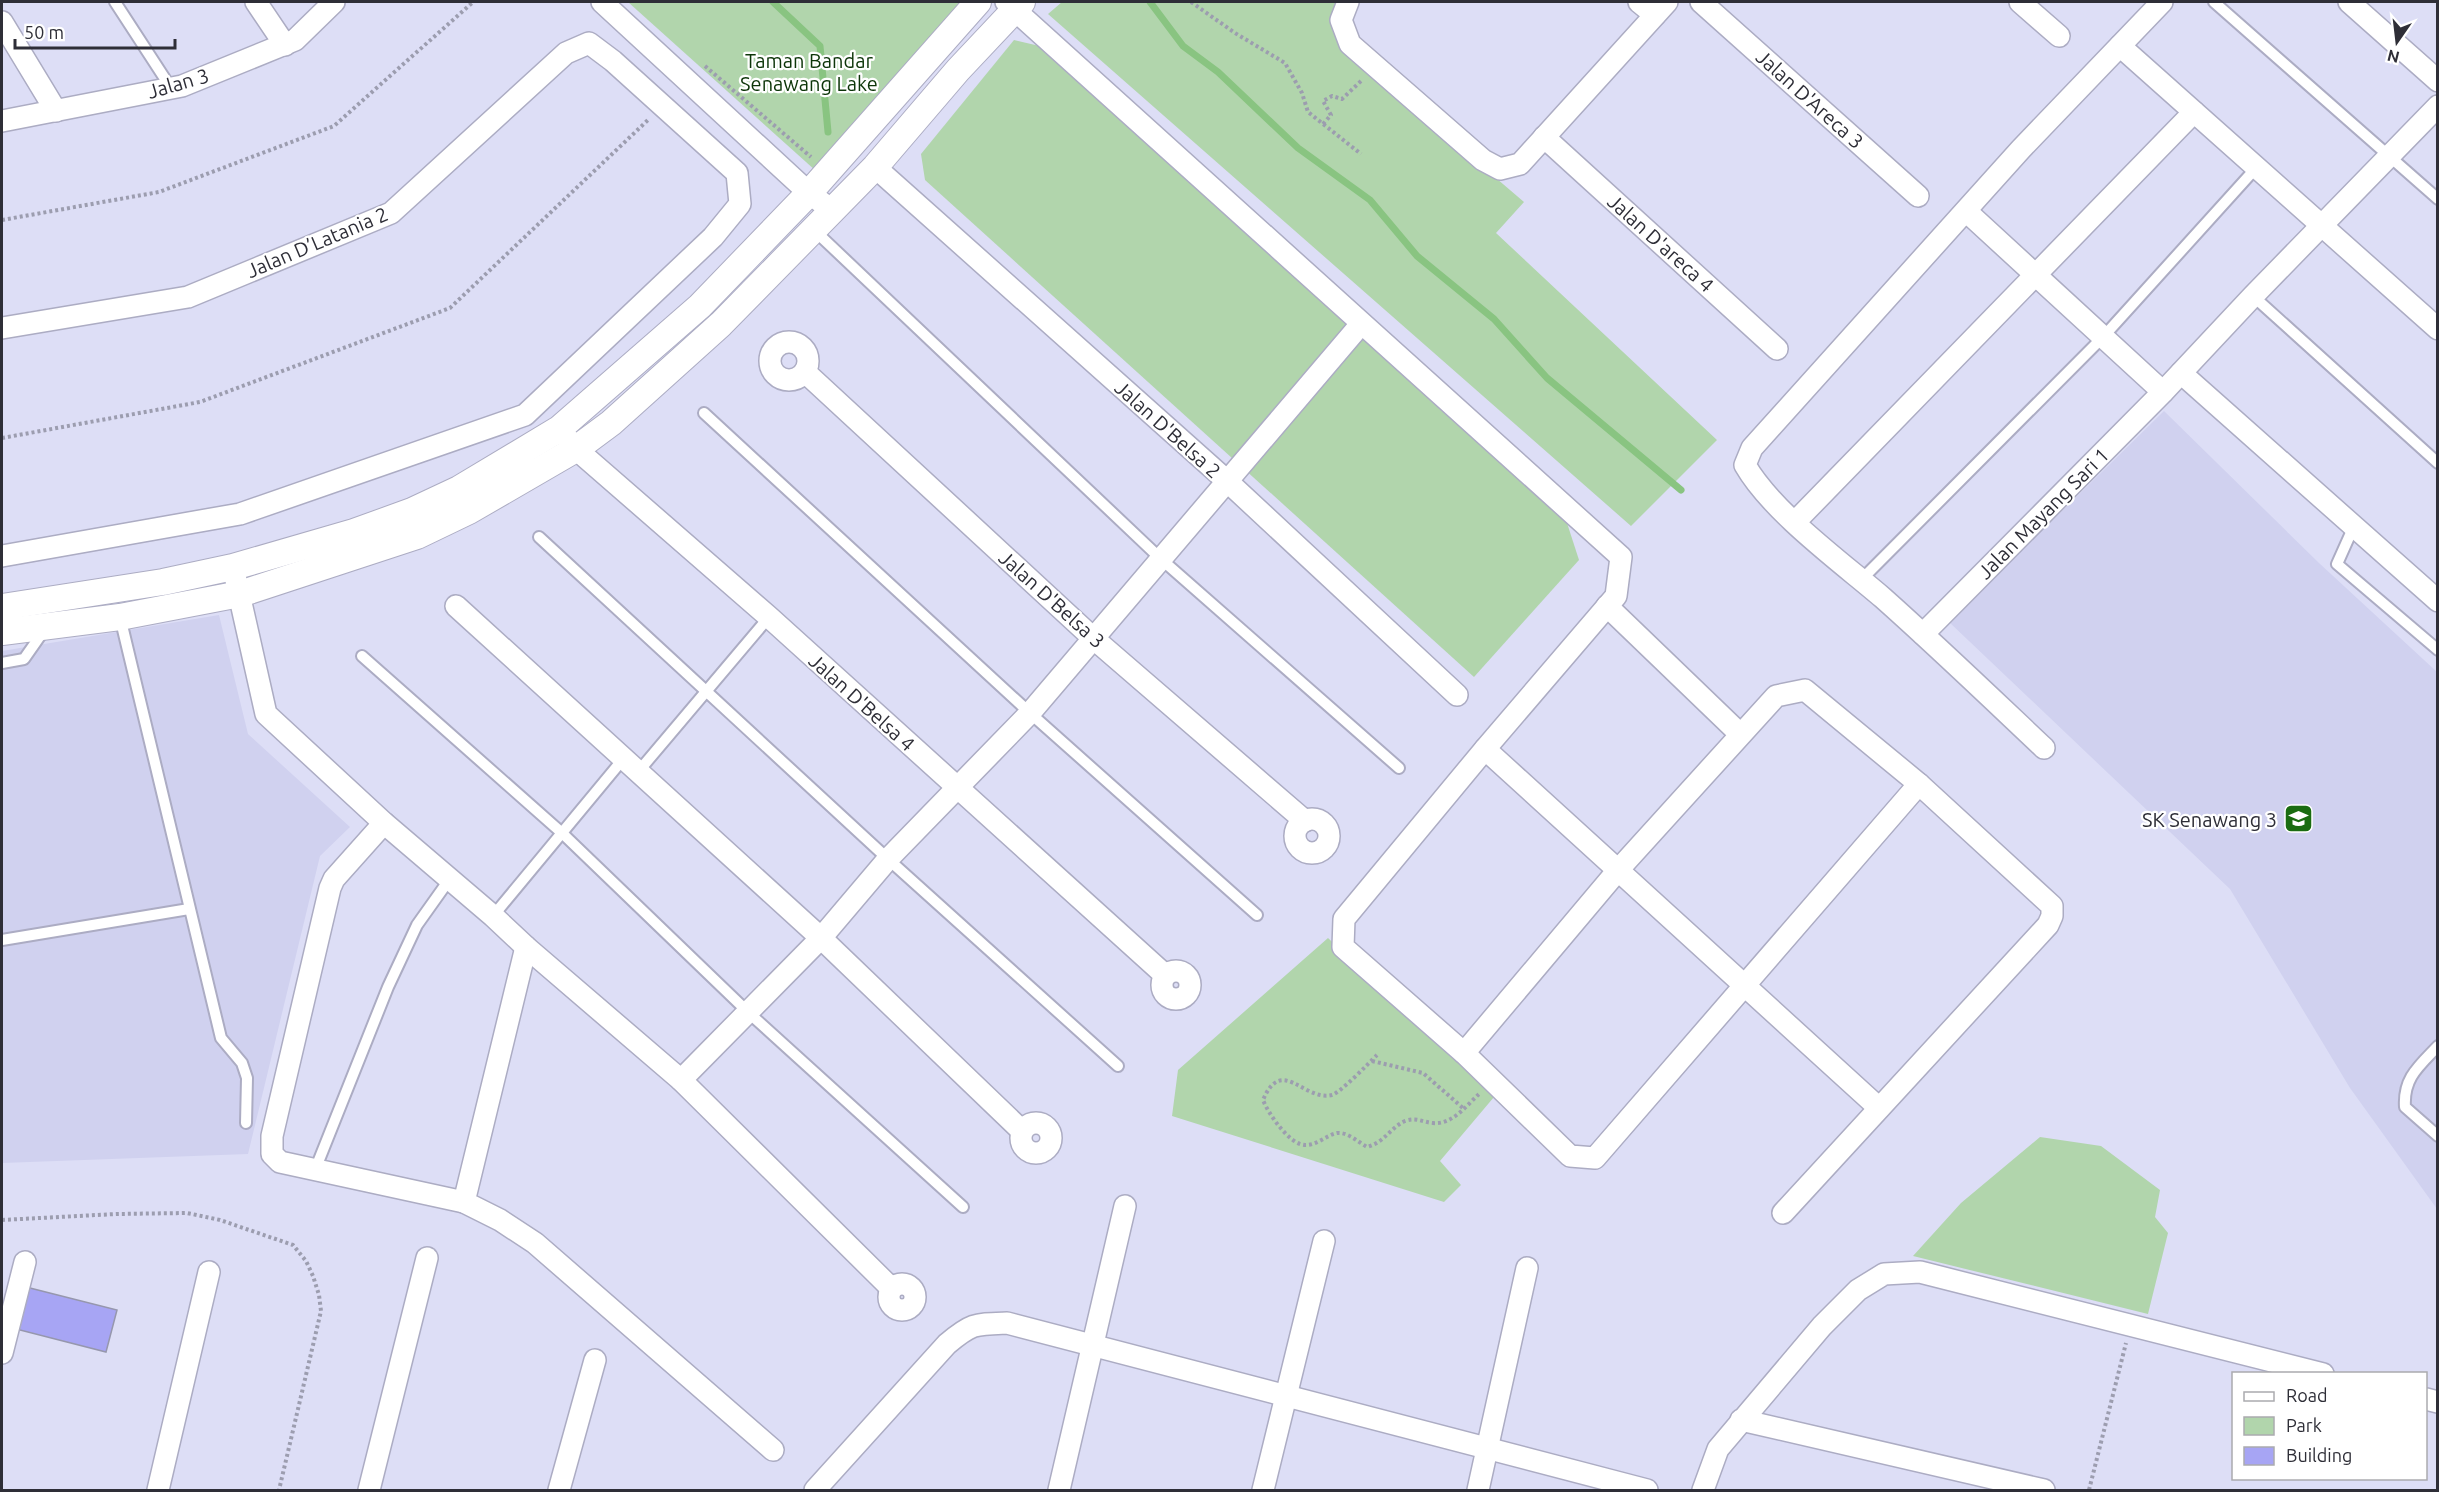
<svg xmlns="http://www.w3.org/2000/svg" width="2439" height="1492" font-family="Ubuntu,sans-serif">
<style>
.built{fill:#d0d1ef}
.green{fill:#b1d5ac}
.lines{fill:none;stroke-linecap:round;stroke-linejoin:round}
.stream{stroke:#89c481;stroke-width:7}
.building{fill:#a7a5f4;stroke:#9697ad;stroke-width:1.5}
.service-casing{stroke:#acacc3;stroke-width:14}
.minor-casing{stroke:#acacc3;stroke-width:24}
.tertiary-casing{stroke:#acacc3;stroke-width:28}
.path{stroke:#9c9daf;stroke-width:4;stroke-dasharray:3 3;stroke-linecap:butt}
.service{stroke:#fff;stroke-width:10}
.minor{stroke:#fff;stroke-width:21}
.tertiary{stroke:#fff;stroke-width:26}
.labels{text-anchor:middle;dominant-baseline:central;stroke-width:4.5;stroke-linejoin:round;paint-order:stroke}
.park-label{font-size:20px;fill:#0c3508;stroke:#fff}
.street-label{font-size:20px;fill:#2e2e37;stroke:#fff}
.poi-label{font-size:20px;fill:#2e2e37;stroke:#fff;text-anchor:end}
</style>
<rect width="100%" height="100%" fill="#dddef6"/>
<g class="built">
<polygon points="2164,411 2319,563 2437,672 2437,1209 2350,1088 2230,889 1949,622"/>
<polygon points="219,615 248,734 350,827 320,856 248,1154 2,1163 2,651"/>
</g>
<g class="green">
<polygon points="628,2 963,2 816,171"/>
<polygon points="1062,2 1337,2 1336,4 1339,35 1358,60 1524,202 1496,233 1717,440 1631,526 1048,14"/>
<polygon points="1014,40 1048,48 1567,523 1579,560 1474,677 925,180 921,154"/>
<polygon points="1328,938 1494,1097 1440,1161 1461,1185 1444,1202 1172,1116 1178,1070"/>
<polygon points="2040,1137 2101,1146 2160,1190 2155,1217 2168,1233 2148,1314 1913,1256 1961,1203"/>
</g>
<g class="lines">
<g class="stream">
<polyline points="773,2 820,46 828,132"/>
<polyline points="1150,2 1183,46 1218,72 1298,148 1370,200 1417,256 1494,319 1547,378 1681,490"/>
</g>
</g>
<polygon class="building" points="26,1287 117,1310 106,1352 16,1329"/>
<g class="lines">
<defs>
<g id="service">
<polyline points="115,2 171,88"/>
<polyline points="2214,2 2438,199"/>
<polyline points="814,230 1161,559 1399,768"/>
<polyline points="2253,296 2438,463"/>
<polyline points="704,413 1030,713 1257,915"/>
<polyline points="2354,526 2337,564 2438,650"/>
<polyline points="539,537 888,859 1118,1066"/>
<polyline points="1861,580 2104,336 2256,168"/>
<polyline points="120,617 221,1038 242,1063 247,1078 246,1123"/>
<polyline points="362,656 562,833 749,1013 963,1207"/>
<polyline points="2,663 24,659 45,629"/>
<polyline points="638,772 769,617"/>
<polyline points="493,916 624,758"/>
<polyline points="2,940 189,909"/>
<path d="M2438,1046C2419,1066 2403,1078 2405,1107L2438,1136"/>
<polyline points="315,1170 388,987 417,925 449,880"/>
</g>
<g id="minor">
<polyline points="256,2 285,45"/>
<polyline points="602,2 809,193 833,211"/>
<polyline points="1006,2 1621,557 1616,596 1485,749 1344,919 1343,947 1464,1053 1570,1156 1595,1158 1919,784"/>
<polyline points="1348,2 1341,20 1350,44 1483,160 1500,169 1520,164 1667,2"/>
<polyline points="1639,2 1655,15"/>
<polyline points="1701,2 1918,196"/>
<polyline points="2020,2 2059,36"/>
<polyline points="2349,2 2438,81"/>
<polyline points="2,22 56,111"/>
<polyline points="2120,46 2438,329"/>
<polyline points="2,121 182,86 295,40 334,2"/>
<polyline points="1544,137 1777,349"/>
<polyline points="875,167 1227,481 1457,695"/>
<polyline points="1966,211 2163,392"/>
<polyline points="2,328 188,297 391,213 566,53 589,43 613,61 737,173 740,204 713,237 525,415 240,514 2,556"/>
<circle cx="789" cy="361" r="19"/>
<polyline points="805,372 1093,638 1305,821"/>
<polyline points="2181,373 2438,601"/>
<polyline points="567,438 576,449 769,617 1165,975"/>
<polyline points="1795,522 2194,112"/>
<polyline points="233,567 266,714 384,823 493,916 526,947 681,1080 891,1288"/>
<polyline points="456,606 821,938 1022,1131"/>
<polyline points="1607,606 1740,734"/>
<polyline points="1923,634 2163,392 2253,296 2438,106"/>
<path d="M2044,748C1990,697 1938,647 1883,598C1841,562 1772,512 1745,465L1752,448L2021,149L2162,2"/>
<polyline points="1485,749 1879,1108"/>
<circle cx="1312" cy="836" r="17"/>
<polyline points="384,823 334,879 330,888 272,1136 272,1154 280,1162 464,1202"/>
<polyline points="526,947 464,1202 500,1220 535,1243 773,1450"/>
<circle cx="1176" cy="985" r="14"/>
<polyline points="1464,1053 1619,869 1776,696 1805,690 1919,784 2052,906 2052,916 2048,925 1783,1213"/>
<polyline points="681,1080 821,938 888,859 1030,713 1361,324"/>
<circle cx="1036" cy="1138" r="15"/>
<circle cx="902" cy="1297" r="13"/>
<polyline points="2,1353 25,1262"/>
<polyline points="2426,1399 2438,1402"/>
<polyline points="1741,1420 2044,1490"/>
<polyline points="158,1490 209,1272"/>
<polyline points="369,1490 427,1258"/>
<polyline points="559,1490 595,1360"/>
<path d="M815,1490L947,1344C972,1323 975,1324 1007,1323L1647,1490"/>
<polyline points="1059,1490 1125,1206"/>
<polyline points="1263,1490 1324,1241"/>
<polyline points="1478,1490 1527,1268"/>
<polyline points="1703,1490 1718,1449 1822,1326 1858,1290 1884,1274 1920,1272 2323,1374"/>
</g>
<g id="tertiary">
<polyline points="2,607 163,582 233,567 354,532 412,511 459,489 559,429 700,306 809,193 978,2"/>
<polyline points="2,632 120,617 240,594 417,536 469,511 576,449 611,423 721,324 875,167 958,70 1022,2"/>
</g>
</defs>
<use href="#service" class="service-casing"/>
<use href="#minor" class="minor-casing"/>
<use href="#tertiary" class="tertiary-casing"/>
<g class="path">
<polyline points="1191,2 1235,33 1285,63 1302,93 1308,112 1361,154"/>
<polyline points="705,66 811,157"/>
<polyline points="1323,124 1331,115 1323,101 1332,96 1342,99 1361,81"/>
<polyline points="2,220 159,192 334,126 473,2"/>
<polyline points="2,438 200,402 450,308 649,119"/>
<path d="M1377,1055C1369,1063 1340,1093 1332,1095C1304,1102 1282,1055 1263,1100C1268,1113 1290,1146 1306,1145C1317,1145 1327,1135 1337,1133C1348,1132 1358,1142 1367,1147C1385,1142 1390,1128 1405,1121C1416,1117 1422,1122 1433,1123C1452,1125 1466,1106 1479,1094"/>
<polyline points="1372,1061 1423,1073 1463,1108"/>
<polyline points="2,1220 116,1214 187,1213 220,1220 293,1245 306,1261 313,1276 319,1295 321,1311 279,1490"/>
<polyline points="2089,1490 2126,1343"/>
</g>
<use href="#service" class="service"/>
<use href="#minor" class="minor"/>
<use href="#tertiary" class="tertiary"/>
</g>
<defs>
<symbol id="school-square" viewBox="-11 -11 22 22"><rect x="-9" y="-9" width="18" height="18" rx="4" fill="#1a6c11" stroke="#fff"/><path d="M0-5L7-2L0 1L-7-2ZM-4 1L0 2.5L4 1V4Q0 6-4 4Z" fill="#fff"/></symbol>
</defs>
<g fill-rule="evenodd">
<use href="#school-square" x="2282" y="802" width="33" height="33"/>
</g>
<g class="labels">
<g class="park-label">
<text x="809" y="60">Taman Bandar<tspan x="809" dy="23">Senawang Lake</tspan></text>
</g>
<g class="street-label">
<text transform="translate(178 83) rotate(-16)">Jalan 3</text>
<text transform="translate(1810 99) rotate(42)">Jalan D'Areca 3</text>
<text transform="translate(317 242) rotate(-23)">Jalan D’Latania 2</text>
<text transform="translate(1661 243) rotate(42)">Jalan D'areca 4</text>
<text transform="translate(1168 429) rotate(42)">Jalan D'Belsa 2</text>
<text transform="translate(2043 513) rotate(-45)">Jalan Mayang Sari 1</text>
<text transform="translate(1052 599) rotate(42)">Jalan D'Belsa 3</text>
<text transform="translate(862 702) rotate(42)">Jalan D'Belsa 4</text>
</g>
<g class="poi-label">
<text x="2277" y="819">SK Senawang 3</text>
</g>
</g>
<rect width="2439" height="1492" fill="none" stroke="#2e2e37" stroke-width="6"/>
<rect x="2232" y="1372" width="195" height="108" fill="#ffffff" stroke="#ababaf" stroke-width="1.5"/>
<rect x="2244" y="1392" width="30" height="9" fill="#ffffff" stroke="#ababaf" stroke-width="1.5"/>
<text x="2286" y="1402" font-size="18" fill="#2e2e37">Road</text>
<rect x="2244" y="1417" width="30" height="18" fill="#b1d5ac" stroke="#ababaf" stroke-width="1.5"/>
<text x="2286" y="1432" font-size="18" fill="#2e2e37">Park</text>
<rect x="2244" y="1447" width="30" height="18" fill="#a7a5f4" stroke="#ababaf" stroke-width="1.5"/>
<text x="2286" y="1462" font-size="18" fill="#2e2e37">Building</text>
<g transform="translate(2397 42) rotate(194)" stroke="#ffffff" stroke-width="4.5" paint-order="stroke">
<path d="M0-4.5L10 22L0 15L-10 22Z" fill="#2e2e37"/>
<text y="-9" font-size="16" font-weight="bold" text-anchor="middle" fill="#2e2e37">N</text>
</g>
<path d="M15 39v9h160v-9" fill="none" stroke="#2e2e37" stroke-width="3"/>
<text x="24" y="39" font-size="18" fill="#2e2e37" stroke="#ffffff" stroke-width="4.5" paint-order="stroke">50 m</text>
</svg>
